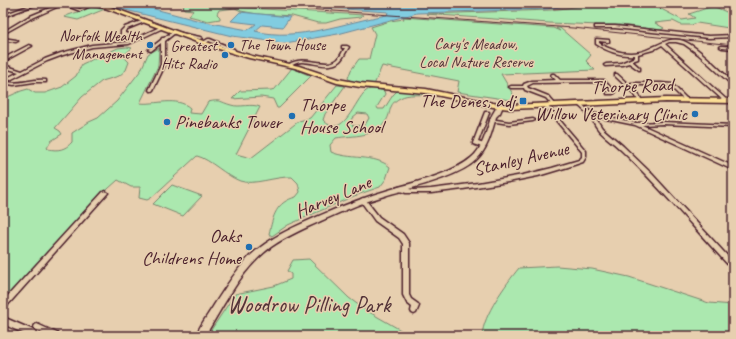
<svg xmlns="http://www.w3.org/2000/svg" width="736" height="339" font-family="Caveat,sans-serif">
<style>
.green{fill:#abe8af;stroke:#7a846d;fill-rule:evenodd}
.water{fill:#81cce0;stroke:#6b8798}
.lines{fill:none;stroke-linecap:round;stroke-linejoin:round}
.minor-casing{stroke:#4a1f2b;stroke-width:3}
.tertiary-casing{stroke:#4a1f2b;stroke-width:3}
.primary-casing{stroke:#4a1f2b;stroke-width:3}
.minor{fill:#e7cfaf;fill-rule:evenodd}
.tertiary{fill:#e7cfaf;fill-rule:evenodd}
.primary{fill:#fcde96;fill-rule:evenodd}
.rail{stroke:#4a1f2b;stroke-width:1}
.poi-dot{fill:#1f6fb2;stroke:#e7cfaf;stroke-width:1.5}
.labels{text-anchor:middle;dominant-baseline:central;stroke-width:3;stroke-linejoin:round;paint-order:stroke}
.far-poi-label{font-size:16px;fill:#4a1f2b;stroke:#e7cfaf;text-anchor:end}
.far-park-label{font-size:16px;fill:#543338;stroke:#e7cfaf}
.street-label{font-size:19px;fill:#4a1f2b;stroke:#e7cfaf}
.poi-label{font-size:19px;fill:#4a1f2b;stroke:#e7cfaf;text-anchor:end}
.near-park-label{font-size:23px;fill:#543338;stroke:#e7cfaf}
</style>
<rect width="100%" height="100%" fill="#e7cfaf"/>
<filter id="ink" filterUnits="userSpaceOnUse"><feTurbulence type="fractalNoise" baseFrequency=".025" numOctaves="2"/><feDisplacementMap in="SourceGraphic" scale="8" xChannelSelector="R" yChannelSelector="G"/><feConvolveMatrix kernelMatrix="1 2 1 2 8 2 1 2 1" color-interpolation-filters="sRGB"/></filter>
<g filter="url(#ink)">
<g class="green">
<polygon points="180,3 202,3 231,7 363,15 361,17 340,19 326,23 318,23 292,16 257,14 241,11 235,8 219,10 217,14 220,17 220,19 208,21 189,16 193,10 184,9 183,3"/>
<polygon points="588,3 650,3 682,20 695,18 689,14 713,6 733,15 733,25 729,25 729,28 697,23 691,25 681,25 673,21 655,23 664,28 661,30 620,25 600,25 549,23 426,14 551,10 582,6"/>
<path d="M92,6L105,9L78,20L64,17C74,12 83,12 92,6Z"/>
<polygon points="403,17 553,28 560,31 556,28 560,28 591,55 586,61 595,70 501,74 517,101 457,92 459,81 382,66 374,85 351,82 348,78 351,70 359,59 369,59 375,34 371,27 390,21 404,19"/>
<path d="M127,47L132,48L125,54V58L129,62L126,70L119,76L102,81L82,97L55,128L60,131L62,134L51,141L47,148L48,149C58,151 65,150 72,142V133L89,122L98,118L117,101L141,70L148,54L159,48L158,66L140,103C155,105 177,96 190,108L189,113L201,114L208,102C221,99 220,102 231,105C240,108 251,103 260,107L236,154L251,158L299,121L310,118L337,85L345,86L325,114L323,120C343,142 355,99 366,91C371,87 378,89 384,91L385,94L377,107L378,109H384L393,95L398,90L427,94C419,96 409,93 400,98C387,105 392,112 386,121C374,138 354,135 336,138L330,145L331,152C349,160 375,154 390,167L386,179L380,187L354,196L288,225L272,236L269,234C273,216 276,202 296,197L300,192L298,183L292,177C276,176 253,186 240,181C226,176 210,159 197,156L151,198L147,200L139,198L140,187H131L118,180L99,197L3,302V99L21,91L28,89L35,93H45L62,87L76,76L82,64L118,48ZM358,113L367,114L369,118L365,125L353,126L351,123L352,118Z"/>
<polygon points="292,68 311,76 279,108 277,108 273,99 261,97 232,99 240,91 271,90 275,89"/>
<polygon points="172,185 202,196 183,216 153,204"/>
<polygon points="309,259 349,298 364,309 411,336 207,336 235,294 274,286 291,279 291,274 287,271 293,260"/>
<path d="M557,266L592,269L629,277L709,303L733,305V336H482C483,315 506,284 519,268Z"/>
</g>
<path class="water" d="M97,3H132L200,21L248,30L256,24L231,21L240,12L290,17L283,27L262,25L255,31C298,42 345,22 387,15L388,12L257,3H349L442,6L511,3H583L547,9L417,13L338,34L285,43L232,36Z"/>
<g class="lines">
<defs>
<g id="minor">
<polygon points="36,3 40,3 3,17 3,15"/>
<polygon points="62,3 66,3 30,19 3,34 3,32 28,17"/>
<polygon points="90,4 92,5 80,11 70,7 71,6 80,9"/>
<path d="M144,20L147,21L127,29L125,31V33L128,34V36C125,37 121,39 117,37L121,34V31L125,27Z"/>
<polygon points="595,26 615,26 709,36 733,35 733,37 709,38 615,28 595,28"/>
<path d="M160,27L163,28L129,44L92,47L63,55L47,61L6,82C20,85 33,78 46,80V82H34L14,85L3,83V80L19,72L5,68L3,67V64L7,66L22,71L45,59L61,53L92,45L127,42Z"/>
<polygon points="172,32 175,33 165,41 165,65 153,90 152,91 150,91 149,90 161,65 161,43 151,51 148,50 161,40 162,38 164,38"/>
<polygon points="176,32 200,37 202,38 200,39 177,34 175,33"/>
<polygon points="3,38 16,40 18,41 16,42 3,40"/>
<polygon points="208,39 210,39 234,49 236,52 233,53 232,51 209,41 205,44 203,44 203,42"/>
<path d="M596,39L609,40V42H608L599,41V43C615,53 633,57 651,48C660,44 669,38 680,40C695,43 721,71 733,82V85H732L698,54L684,44L676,42H669L665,44L728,101L726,102H725L662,45L653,50L638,54V59L632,61L640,68V70H639L629,63L622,65L605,66L604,65L606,64L621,63L635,57V55C621,56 608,52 596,44Z"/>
<polygon points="29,45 32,46 10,58 3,63 3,60 8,56"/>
<path d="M342,46H347L349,47C346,51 344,57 340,61C330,70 314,62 302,62C298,62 294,64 290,66L288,65C304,53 326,70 338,59C341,56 342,52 345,48H342Z"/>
<polygon points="721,46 733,47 733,49 722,48 720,47"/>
<polygon points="552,74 554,74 560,80 604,80 615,93 613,94 607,94 607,92 610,92 602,82 533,83 527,86 528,88 548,96 556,105 554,106 553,106 546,98 525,90 524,88 511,88 509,87 511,86 523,86 524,84 532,81 556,80 551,75"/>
<polygon points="615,74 617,74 638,93 642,101 641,102 639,102 635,95 615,76"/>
<polygon points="631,83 661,83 672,84 689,101 687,102 686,102 670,86 661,85 635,85 635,87 634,87 631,85"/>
<path d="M578,103H580L592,113L636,123L663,122L733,125V127L663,124L642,125L733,166V170L635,125L596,117L597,120L602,128L623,146L652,174L733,262V269L731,268C694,228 660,187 621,150C610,139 594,131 592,116L589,115L578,105Z"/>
<polygon points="545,105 547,105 586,151 586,157 583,162 568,167 538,176 508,182 463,189 431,193 406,193 397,190 396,189 397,188 399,187 414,190 431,189 478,183 523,175 552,168 579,160 582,157 582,152 545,107"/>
<polygon points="485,112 489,112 489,113 478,142 484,144 484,146 482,147 473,144 473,143"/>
<polygon points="490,119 509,122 533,119 535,120 533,121 509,124 490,121"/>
<polygon points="105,191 107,192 108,193 107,194 5,308 3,309 3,301 103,192"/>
<polygon points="363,198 365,199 379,217 403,234 409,243 409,295 411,299 418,304 419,306 416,313 414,314 412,313 411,311 412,307 407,303 403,295 403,244 399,238 375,221 360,200 361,199"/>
<polygon points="3,317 40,333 41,336 29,336 3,324"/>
<polygon points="37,324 57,333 58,336 47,336 35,329 34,327 35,325"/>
</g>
<path id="tertiary" d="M500,104L503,106L500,113L496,117C492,131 488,149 476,160C458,178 406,189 381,197C364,202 347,209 330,217C310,226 290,234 271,247C241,269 224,305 205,336H196C200,325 208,315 214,305C225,288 236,270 250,256C270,237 296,226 321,215C344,205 368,196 392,189C415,182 452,174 471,158C483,149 486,131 491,118C492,114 496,109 498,105Z"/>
<polygon id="primary" points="79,3 90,3 108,6 206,42 252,56 299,66 338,79 360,83 426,89 493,103 510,105 666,98 733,99 733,103 666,102 510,109 493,107 426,93 360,87 337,83 295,68 249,58 202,44 105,8"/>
</defs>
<use href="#minor" class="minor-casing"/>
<use href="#tertiary" class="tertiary-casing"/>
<use href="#primary" class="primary-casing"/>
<use href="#minor" class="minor"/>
<use href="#tertiary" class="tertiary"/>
<use href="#primary" class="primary"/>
<polyline class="rail" points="221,3 573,28 733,45"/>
</g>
</g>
<g class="poi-dot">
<circle cx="150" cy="45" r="4"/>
<circle cx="231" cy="45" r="4"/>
<circle cx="225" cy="55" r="4"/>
<rect x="519" y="97" width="8" height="8" rx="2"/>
<circle cx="695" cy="114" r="4"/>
<circle cx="292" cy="116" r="4"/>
<circle cx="167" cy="122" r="4"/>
<circle cx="249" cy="247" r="4"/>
</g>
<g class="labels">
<g class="far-poi-label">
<text x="142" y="36">Norfolk Wealth<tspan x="142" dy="18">Management</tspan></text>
<text x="239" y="45" text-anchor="start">The Town House</text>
<text x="217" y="46">Greatest<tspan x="217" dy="18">Hits Radio</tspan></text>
</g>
<g class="far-park-label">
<text x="476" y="44">Cary's Meadow,<tspan x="476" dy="18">Local Nature Reserve</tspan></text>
</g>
<g class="street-label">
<text transform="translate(632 86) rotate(-2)">Thorpe Road</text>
<text transform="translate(521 159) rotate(-13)">Stanley Avenue</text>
<text transform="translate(333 197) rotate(-23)">Harvey Lane</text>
</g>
<g class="poi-label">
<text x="515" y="101">The Denes, adj</text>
<text x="300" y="105" text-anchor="start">Thorpe<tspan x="300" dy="22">House School</tspan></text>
<text x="687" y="114">Willow Veterinary Clinic</text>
<text x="175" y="122" text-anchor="start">Pinebanks Tower</text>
<text x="241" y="236">Oaks<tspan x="241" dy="22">Childrens Home</tspan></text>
</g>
<g class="near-park-label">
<text x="309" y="304">Woodrow Pilling Park</text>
</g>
</g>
<rect width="736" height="339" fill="none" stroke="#e7cfaf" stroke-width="16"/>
<rect x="8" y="8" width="720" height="323" fill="none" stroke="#4a1f2b" stroke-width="1.5" filter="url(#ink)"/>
</svg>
